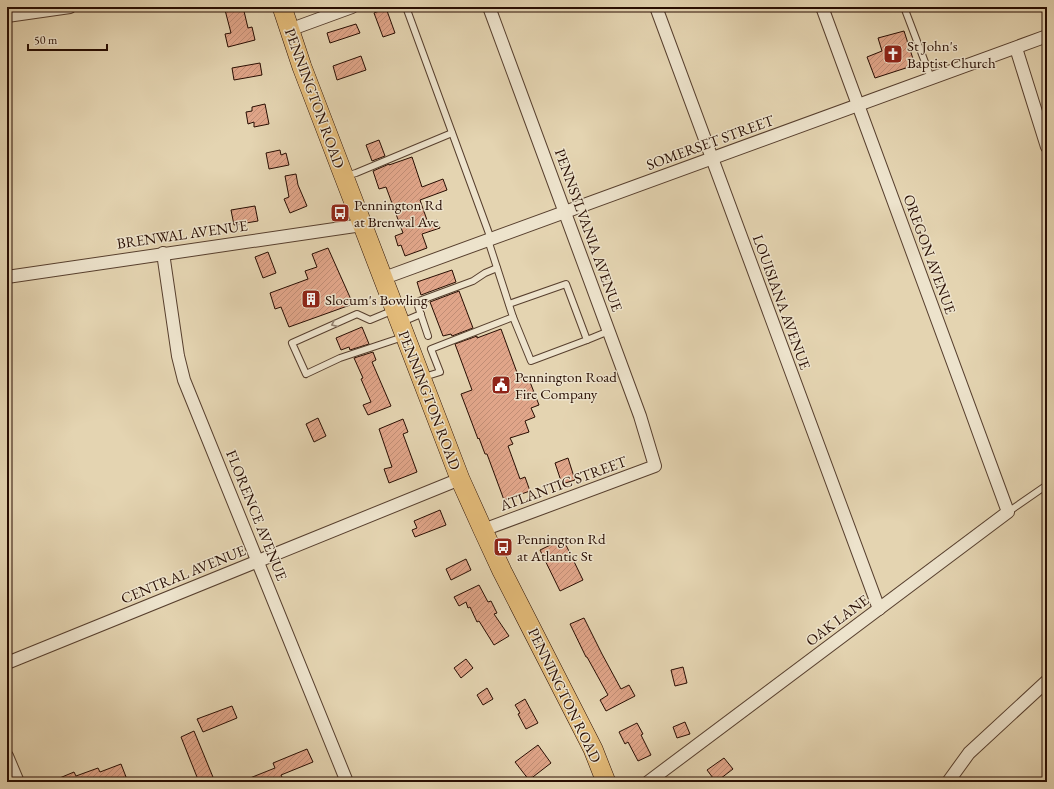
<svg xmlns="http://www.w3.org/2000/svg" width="1054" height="789" font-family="'EB Garamond',serif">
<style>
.building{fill:url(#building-hatch);stroke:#280d02}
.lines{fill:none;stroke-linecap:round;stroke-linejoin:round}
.lane-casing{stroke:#573f2e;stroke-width:8}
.street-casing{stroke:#573f2e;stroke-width:14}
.primary-casing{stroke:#280d02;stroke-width:20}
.lane{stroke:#ede3cc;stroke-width:6}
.street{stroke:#ede3cc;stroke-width:12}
.primary{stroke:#e2ba78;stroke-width:19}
.oneway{stroke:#948371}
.labels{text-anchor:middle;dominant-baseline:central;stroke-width:3;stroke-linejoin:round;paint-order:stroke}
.poi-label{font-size:15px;fill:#280d02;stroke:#ede3cc;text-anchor:start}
.street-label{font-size:15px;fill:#280d02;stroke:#ede3cc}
</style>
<defs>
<pattern id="building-hatch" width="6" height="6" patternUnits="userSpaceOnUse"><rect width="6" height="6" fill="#e0a589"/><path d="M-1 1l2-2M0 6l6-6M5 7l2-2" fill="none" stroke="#c08d75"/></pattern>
</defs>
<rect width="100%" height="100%" fill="#e4d4b1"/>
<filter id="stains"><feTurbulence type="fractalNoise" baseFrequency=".005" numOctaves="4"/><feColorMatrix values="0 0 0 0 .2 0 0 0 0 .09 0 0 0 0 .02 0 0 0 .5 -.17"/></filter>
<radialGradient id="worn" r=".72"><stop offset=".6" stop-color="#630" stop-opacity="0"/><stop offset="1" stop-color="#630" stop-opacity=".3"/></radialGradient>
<g class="building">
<polygon points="236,7 243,7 248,28 252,27 255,40 228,47 225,34 231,33 225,10"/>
<polygon points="386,8 395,33 383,37 374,13"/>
<polygon points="356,24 360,33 330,43 327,33"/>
<polygon points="904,31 915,65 875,78 867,57 882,51 878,38"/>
<polygon points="361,56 366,70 337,80 333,66"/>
<polygon points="260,63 262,75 234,80 232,68"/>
<polygon points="265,104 269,124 254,127 254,122 248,124 246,112 252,111 252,107"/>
<polygon points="379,140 385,156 372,161 366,145"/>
<polygon points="280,150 281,155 286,153 289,165 269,169 266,153"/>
<polygon points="412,157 422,187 443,179 447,190 420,200 428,223 437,220 440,228 422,234 427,248 405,256 401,245 398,246 395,236 403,233 386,187 379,189 373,171 389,164 389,165"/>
<polygon points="296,174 298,185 307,206 290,213 284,199 289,197 285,176"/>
<polygon points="255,206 258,221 234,225 231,210"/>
<polygon points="328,248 353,304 289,327 281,307 275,309 270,293 308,279 305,271 317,267 312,254"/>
<polygon points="268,252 276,273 263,278 255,257"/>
<polygon points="452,270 456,282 421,295 417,282"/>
<polygon points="459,291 473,328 452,336 451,334 443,336 430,302"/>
<polygon points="362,327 369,344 350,350 349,347 341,350 336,338"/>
<polygon points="501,329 519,378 530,382 539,405 531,408 535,417 525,421 529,432 510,438 513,444 508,446 520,479 525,477 530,491 504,500 487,454 485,454 479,438 478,439 461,394 472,390 455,344 477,336 477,338"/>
<polygon points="373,352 376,360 372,362 391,406 368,415 363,405 371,402 361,379 363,378 354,358"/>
<polygon points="318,418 326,436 314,442 306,424"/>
<polygon points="403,419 408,432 403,434 417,472 389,483 384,469 392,467 379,429"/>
<polygon points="568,458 575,480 562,484 555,463"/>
<polygon points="440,510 446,525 415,537 412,530 417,528 414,521"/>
<polygon points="563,539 583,580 560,591 540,550"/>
<polygon points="466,559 471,570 451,580 446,569"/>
<polygon points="479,585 488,602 491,601 497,613 494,614 509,636 494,645 479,621 477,622 470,607 468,608 466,602 459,606 454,597"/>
<polygon points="584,618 602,654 621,689 629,685 635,696 606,711 600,700 608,695 587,657 586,657 570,624"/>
<polygon points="466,659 473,668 461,678 454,668"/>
<polygon points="683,667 687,683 675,686 671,670"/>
<polygon points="487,688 493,699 483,705 477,695"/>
<polygon points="525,699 538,723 526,729 518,714 520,713 515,705"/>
<polygon points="232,706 237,718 203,732 197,719"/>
<polygon points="685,722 690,734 677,738 673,727"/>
<polygon points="637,723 643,734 641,735 651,755 638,761 628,742 625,744 619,732"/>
<polygon points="194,731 215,782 199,782 181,737"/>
<polygon points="538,745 551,763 529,780 515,762"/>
<polygon points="307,749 313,762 281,775 283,779 276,782 240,782 275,768 273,763"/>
<polygon points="724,758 733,769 716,782 707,770"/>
<polygon points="121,764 128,782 112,782 111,778 100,782 50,782 74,772 76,776 98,768 100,772"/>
</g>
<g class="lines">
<defs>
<g id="lane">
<polyline points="406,7 491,239"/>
<polyline points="904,7 931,78"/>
<polyline points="345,176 356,173 452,133"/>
<polyline points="509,304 566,284 587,340 531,361 513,317"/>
<polyline points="394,310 370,320 357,314 292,343 306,374 340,358 403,337"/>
<polyline points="402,322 421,314"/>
<polyline points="428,336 418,306 419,301 473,281 485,273 497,268"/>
<polyline points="587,340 609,331"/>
<polyline points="424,377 440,372 431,349 513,317 488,240"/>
<polyline points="1008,512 1047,485"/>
</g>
<g id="street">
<polyline points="656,7 879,609"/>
<polyline points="7,16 70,7"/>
<polyline points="289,30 352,7"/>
<polyline points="1016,48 1047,147"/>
<polyline points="163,253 178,356 184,380 347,782"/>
<polyline points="7,277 362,225"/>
<polyline points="384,278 1047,36"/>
<polyline points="483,530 655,466 640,416 489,7"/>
<polyline points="7,663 460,479"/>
<polyline points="7,756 18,782"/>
<polyline points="648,782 1008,512 822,7"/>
<polyline points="948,782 969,753 1047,681"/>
</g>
<polyline id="primary" points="282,7 302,67 460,479 483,530 502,571 593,749 606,782"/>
</defs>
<use href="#lane" class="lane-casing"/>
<use href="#street" class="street-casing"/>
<use href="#primary" class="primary-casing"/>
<use href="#lane" class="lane"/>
<use href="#street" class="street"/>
<use href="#primary" class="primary"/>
</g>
<defs><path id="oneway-chevron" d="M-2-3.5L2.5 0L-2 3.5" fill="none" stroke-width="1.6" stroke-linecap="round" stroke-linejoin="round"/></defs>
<use class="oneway" href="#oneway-chevron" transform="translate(334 324) rotate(156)"/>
<defs>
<symbol id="church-square" viewBox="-11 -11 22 22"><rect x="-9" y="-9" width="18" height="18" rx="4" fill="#8f2418" stroke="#ede3cc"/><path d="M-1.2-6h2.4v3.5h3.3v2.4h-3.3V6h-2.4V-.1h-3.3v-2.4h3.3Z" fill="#fff"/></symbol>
<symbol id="bus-square" viewBox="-11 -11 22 22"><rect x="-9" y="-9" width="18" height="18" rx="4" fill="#8f2418" stroke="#ede3cc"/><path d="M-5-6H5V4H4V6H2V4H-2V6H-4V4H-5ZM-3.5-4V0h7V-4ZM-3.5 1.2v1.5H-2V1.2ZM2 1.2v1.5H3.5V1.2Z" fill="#fff"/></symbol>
<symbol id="building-square" viewBox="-11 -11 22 22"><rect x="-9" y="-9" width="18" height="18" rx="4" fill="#8f2418" stroke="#ede3cc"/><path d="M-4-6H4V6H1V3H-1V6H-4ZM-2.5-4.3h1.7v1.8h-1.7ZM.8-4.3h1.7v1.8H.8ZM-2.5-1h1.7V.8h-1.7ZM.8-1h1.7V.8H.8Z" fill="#fff"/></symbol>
<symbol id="civic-square" viewBox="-11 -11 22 22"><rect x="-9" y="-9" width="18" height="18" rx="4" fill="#8f2418" stroke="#ede3cc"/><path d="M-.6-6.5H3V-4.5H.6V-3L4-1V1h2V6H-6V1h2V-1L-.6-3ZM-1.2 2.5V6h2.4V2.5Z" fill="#fff"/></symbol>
</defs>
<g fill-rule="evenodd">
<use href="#church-square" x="882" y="43" width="22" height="22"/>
<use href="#bus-square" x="329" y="202" width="22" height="22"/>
<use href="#building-square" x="300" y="288" width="22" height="22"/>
<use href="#civic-square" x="490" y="374" width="22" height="22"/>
<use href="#bus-square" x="492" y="536" width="22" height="22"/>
</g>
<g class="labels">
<g class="poi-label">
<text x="907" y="45">St John's<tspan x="907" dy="17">Baptist Church</tspan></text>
<text x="354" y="204">Pennington Rd<tspan x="354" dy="17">at Brenwal Ave</tspan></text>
<text x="325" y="299">Slocum's Bowling</text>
<text x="515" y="376">Pennington Road<tspan x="515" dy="17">Fire Company</tspan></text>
<text x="517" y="538">Pennington Rd<tspan x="517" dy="17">at Atlantic St</tspan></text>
</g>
<g class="street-label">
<text transform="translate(315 98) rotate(70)">PENNINGTON ROAD</text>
<text transform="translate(710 142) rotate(-20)">SOMERSET STREET</text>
<text transform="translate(589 230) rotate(70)">PENNSYLVANIA AVENUE</text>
<text transform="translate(182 234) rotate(-8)">BRENWAL AVENUE</text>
<text transform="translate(930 254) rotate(70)">OREGON AVENUE</text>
<text transform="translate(782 302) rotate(70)">LOUISIANA AVENUE</text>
<text transform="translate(430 400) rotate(69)">PENNINGTON ROAD</text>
<text transform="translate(563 483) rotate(-20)">ATLANTIC STREET</text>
<text transform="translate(257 515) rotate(68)">FLORENCE AVENUE</text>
<text transform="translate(183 574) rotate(-22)">CENTRAL AVENUE</text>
<text transform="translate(837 620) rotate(-37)">OAK LANE</text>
<text transform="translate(565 695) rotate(64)">PENNINGTON ROAD</text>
</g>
</g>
<rect width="1054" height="789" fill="none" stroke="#e4d4b1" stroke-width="24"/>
<rect x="8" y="8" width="1038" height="773" fill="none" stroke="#280d02" stroke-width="2"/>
<rect x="12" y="12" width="1030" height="765" fill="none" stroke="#280d02"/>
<path d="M28 44v6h79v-6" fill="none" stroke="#280d02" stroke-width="2"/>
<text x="34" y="44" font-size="12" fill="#280d02" stroke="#ede3cc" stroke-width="3" paint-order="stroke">50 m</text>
<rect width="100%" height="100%" filter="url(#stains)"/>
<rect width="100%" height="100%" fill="url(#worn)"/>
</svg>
